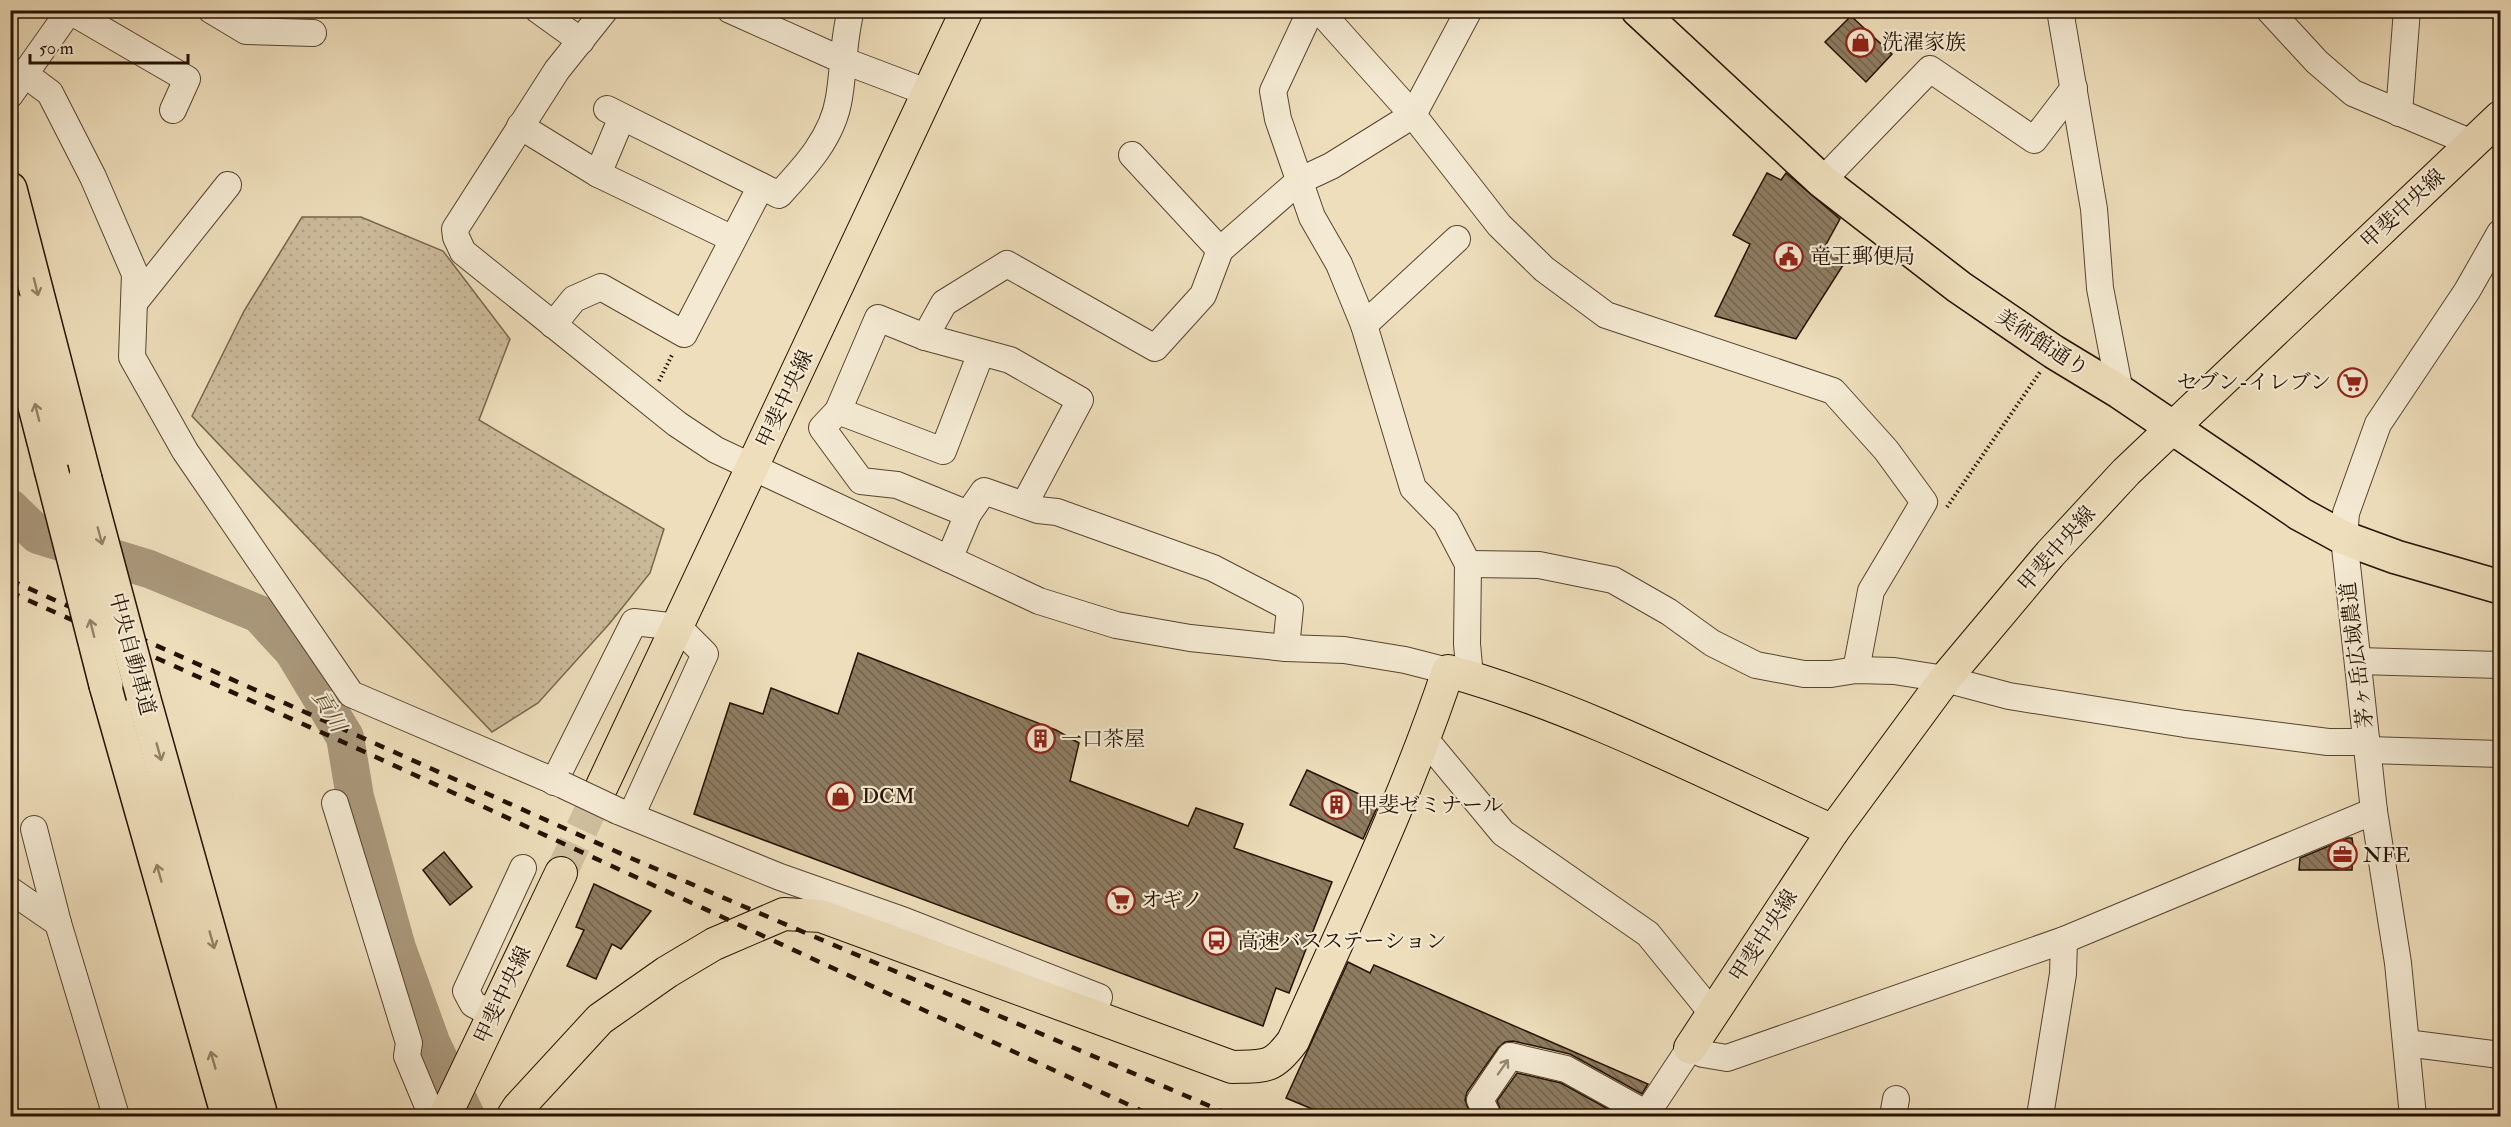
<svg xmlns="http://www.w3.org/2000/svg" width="2511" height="1127" font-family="'IM FELL Double Pica','Noto Serif JP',serif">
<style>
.grass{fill:url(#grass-dots);stroke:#78664e;stroke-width:1.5}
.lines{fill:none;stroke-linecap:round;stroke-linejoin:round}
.river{stroke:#aa987b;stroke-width:38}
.building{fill:url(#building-back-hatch);stroke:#251100;stroke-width:1.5}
.major-tunnel{stroke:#d0bf9f;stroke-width:32;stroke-dasharray:32 16;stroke-linecap:butt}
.minor-casing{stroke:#57442f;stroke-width:28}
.major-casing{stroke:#251100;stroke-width:34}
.highway-casing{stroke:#251100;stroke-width:36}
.path{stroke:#251100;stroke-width:4;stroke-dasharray:1.5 3;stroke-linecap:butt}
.minor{stroke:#f4ead3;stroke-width:26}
.major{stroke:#eedebb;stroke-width:32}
.highway{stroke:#eedebb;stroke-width:33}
.rail{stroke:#251100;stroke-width:4.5;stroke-dasharray:10 10;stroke-linecap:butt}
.minor-bridge-casing{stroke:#57442f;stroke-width:28;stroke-linecap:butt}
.highway-bridge-casing{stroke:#251100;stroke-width:36;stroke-linecap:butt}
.minor-bridge{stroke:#f4ead3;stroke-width:26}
.highway-bridge{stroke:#eedebb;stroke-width:33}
.oneway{stroke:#948267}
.oneway2{stroke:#978874}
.labels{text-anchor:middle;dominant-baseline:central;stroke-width:4.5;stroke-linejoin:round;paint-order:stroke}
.poi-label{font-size:21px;fill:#251100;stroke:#f4ead3;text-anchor:start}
.street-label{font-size:21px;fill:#251100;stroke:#f4ead3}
.water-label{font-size:22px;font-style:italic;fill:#614e37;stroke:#f4ead3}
</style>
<defs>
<pattern id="grass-dots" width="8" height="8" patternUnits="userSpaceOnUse" patternTransform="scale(1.5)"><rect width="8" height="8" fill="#ccbb9b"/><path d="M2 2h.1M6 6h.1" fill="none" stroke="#afa084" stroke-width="1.8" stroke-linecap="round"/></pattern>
<pattern id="building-back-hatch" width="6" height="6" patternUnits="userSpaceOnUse" patternTransform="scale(1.5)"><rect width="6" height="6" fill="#8e7c61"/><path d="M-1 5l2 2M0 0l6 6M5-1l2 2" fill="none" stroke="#74644e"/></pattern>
</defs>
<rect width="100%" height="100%" fill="#eedebb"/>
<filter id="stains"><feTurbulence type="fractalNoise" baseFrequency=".00333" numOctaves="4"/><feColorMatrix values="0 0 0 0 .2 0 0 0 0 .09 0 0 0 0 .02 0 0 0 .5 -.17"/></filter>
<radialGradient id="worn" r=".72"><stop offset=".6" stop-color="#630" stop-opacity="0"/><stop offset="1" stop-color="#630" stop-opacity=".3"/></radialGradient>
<polygon class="grass" points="302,217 361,217 443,251 510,339 479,420 664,529 650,573 610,623 538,703 492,732 192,416 244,311"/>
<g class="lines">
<polyline class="river" points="10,508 38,535 149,569 259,614 293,651 345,737 355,797 397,948 431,1042 466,1116"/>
</g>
<g class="building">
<polygon points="1851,16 1892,54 1866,82 1825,42"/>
<polygon points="1767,173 1781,180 1786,173 1840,219 1823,250 1845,262 1796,339 1715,316 1750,244 1733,235"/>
<polygon points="858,653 1056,730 1079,743 1070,781 1188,826 1196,808 1243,824 1234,848 1332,882 1289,993 1276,988 1263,1026 694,814 730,703 763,714 771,688 838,714"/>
<polygon points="1307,770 1379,803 1363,839 1290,805"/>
<polygon points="2348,838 2352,838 2353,845 2352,870 2299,870 2300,858"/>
<polygon points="444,852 472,887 450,905 423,870"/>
<polygon points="594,884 651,911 621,949 612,944 596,979 567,966 584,930 576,927"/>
<polygon points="1348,962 1370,973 1374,965 1648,1084 1642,1094 1570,1054 1513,1041 1505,1042 1498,1048 1467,1092 1465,1100 1471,1116 1329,1116 1286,1098"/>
<polygon points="1517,1073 1561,1083 1621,1116 1503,1116 1497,1101"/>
</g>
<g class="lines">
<polyline class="major-tunnel" points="561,873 602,786"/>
<defs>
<g id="minor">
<polyline points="211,10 246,31 313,33"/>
<polyline points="538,10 581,41"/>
<polyline points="605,10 557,70 455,229 456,237 463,252 677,424 716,450 1039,601 1116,625 1190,638 1286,648 1344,650 1405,660 1448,671"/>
<polyline points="730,10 842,60 929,93"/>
<polyline points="1311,10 1273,91 1278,119 1312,217 1339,264 1364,325 1413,488 1446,522 1468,564 1467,644 1470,677"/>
<polyline points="1319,10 1413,115 1499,225 1544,269 1606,315 1833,391 1886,450 1924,502 1871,591 1856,670"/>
<polyline points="2060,10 2094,209 2100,288 2120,392"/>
<polyline points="2269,10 2317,62 2353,93 2472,143"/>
<polyline points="70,11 187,79 173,110"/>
<polyline points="26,75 50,93 93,177 135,274 132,357 185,451 351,694 563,785"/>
<polyline points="10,95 70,10"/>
<path d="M607,109L779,195C805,167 833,137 839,98C844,68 843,40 851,10"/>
<polyline points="2399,113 2407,10"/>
<polyline points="520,126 598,174 733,239"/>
<polyline points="1132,155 1220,250"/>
<polyline points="598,174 622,117"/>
<polyline points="1822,181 1930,69 2034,140 2074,88"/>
<polyline points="134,303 228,185"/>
<polyline points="553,325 574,299 601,287 684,334 761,186"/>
<polyline points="1364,325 1457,239"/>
<polyline points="925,337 1010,360 1080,400 1024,505"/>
<polyline points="838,411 943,451 981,353"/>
<polyline points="968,514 897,485 861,481 822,428 838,411 878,318 925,337 944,303 1007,264 1155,348 1203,295 1220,250 1299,181 1331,166 1413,115 1469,10"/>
<polyline points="949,559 968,514 984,491 1038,510 1057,512 1213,568 1290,608 1286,648"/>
<polyline points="1468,564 1539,565 1613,580 1669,612 1712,643 1756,665 1804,674 1831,674 1856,670 1894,671 1945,679 2009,696 2185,724 2328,742 2367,742"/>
<polyline points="2358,661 2500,665"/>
<polyline points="1425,739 1503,833 1648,934 1713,1014"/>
<polyline points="2368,750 2500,754"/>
<polyline points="554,782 634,622 678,627 705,654 631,816"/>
<polyline points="335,803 409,1043 407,1056 432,1116"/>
<polyline points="618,811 780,877 905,921 1099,997 1093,1015"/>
<polyline points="34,829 58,923 116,1116"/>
<polyline points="10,890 58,923"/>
<polyline points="494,1015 473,1004 466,991 523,868"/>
<polyline points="2406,1043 2500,1055"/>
<polyline points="1488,1116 1480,1100 1510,1056 1566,1069 1647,1114"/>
<polyline points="1645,1116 1690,1048 1703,1054 1727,1058 2064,940 2374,811"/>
<polyline points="1893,1116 1896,1099"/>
<polyline points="2040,1116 2063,974 2064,940"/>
<polyline points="2413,1116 2398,963 2374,811 2344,538 2346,513 2378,424 2467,291 2500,233"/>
</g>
<g id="major">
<polyline points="602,786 967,10"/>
<polyline points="1690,1048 1833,831 1945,679 2050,554 2126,472 2500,117"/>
<polyline points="445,1116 561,873"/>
<path d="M513,1116L518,1108L600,1019L667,972L714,944L784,914L821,916L1232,1067C1266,1066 1272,1069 1293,1041C1347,919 1406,798 1448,671C1581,708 1707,774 1833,831"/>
</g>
<g id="highway">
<polyline points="1638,10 1822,181 1959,287 2054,352 2120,392 2300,514 2344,538 2396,557 2500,587"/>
<polyline points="10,189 85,479"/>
<polyline points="10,309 51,469"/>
<polyline points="106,685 228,1116"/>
<polyline points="143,696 261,1116"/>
</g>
</defs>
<use href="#minor" class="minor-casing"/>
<use href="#major" class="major-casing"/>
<use href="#highway" class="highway-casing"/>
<g class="path">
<polyline points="659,381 673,353"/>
<polyline points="1947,507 2040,372"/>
</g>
<use href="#minor" class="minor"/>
<use href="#major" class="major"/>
<use href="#highway" class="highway"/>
<g class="rail">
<polyline points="10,580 633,859 1233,1116"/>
<polyline points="10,592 365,752 1153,1116"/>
</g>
<defs>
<polyline id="minor-bridge" points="563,785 618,811"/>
<g id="highway-bridge">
<polyline points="51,469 106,685"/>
<polyline points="85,479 143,696"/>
</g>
</defs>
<use href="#minor-bridge" class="minor-bridge-casing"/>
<use href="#highway-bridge" class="highway-bridge-casing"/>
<use href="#minor-bridge" class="minor-bridge"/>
<use href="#highway-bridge" class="highway-bridge"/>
</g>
<defs><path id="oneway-shaft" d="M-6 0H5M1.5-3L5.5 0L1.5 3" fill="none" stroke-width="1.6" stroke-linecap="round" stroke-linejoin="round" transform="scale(1.5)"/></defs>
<g class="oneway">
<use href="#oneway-shaft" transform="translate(36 287) rotate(76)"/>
<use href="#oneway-shaft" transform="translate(37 412) rotate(-104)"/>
<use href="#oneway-shaft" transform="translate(100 536) rotate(75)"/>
<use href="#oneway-shaft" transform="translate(92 628) rotate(-104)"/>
<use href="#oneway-shaft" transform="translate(159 752) rotate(74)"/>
<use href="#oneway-shaft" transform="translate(159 873) rotate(-106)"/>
<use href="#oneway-shaft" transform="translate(212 940) rotate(74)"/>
<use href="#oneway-shaft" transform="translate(213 1060) rotate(-106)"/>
</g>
<use class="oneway2" href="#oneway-shaft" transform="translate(1503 1067) rotate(-55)"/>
<defs>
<symbol id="shop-ring" viewBox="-11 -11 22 22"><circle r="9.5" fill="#f4ead3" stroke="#8f2418" stroke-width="1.5"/><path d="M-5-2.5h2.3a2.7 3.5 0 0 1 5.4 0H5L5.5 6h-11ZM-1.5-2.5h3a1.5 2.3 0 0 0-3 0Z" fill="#8f2418"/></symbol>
<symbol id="civic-ring" viewBox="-11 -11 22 22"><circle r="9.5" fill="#f4ead3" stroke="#8f2418" stroke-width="1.5"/><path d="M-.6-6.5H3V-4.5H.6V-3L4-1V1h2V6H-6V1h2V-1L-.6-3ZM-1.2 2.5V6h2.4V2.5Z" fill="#8f2418"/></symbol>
<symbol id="supermarket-ring" viewBox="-11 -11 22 22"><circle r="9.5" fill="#f4ead3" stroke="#8f2418" stroke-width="1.5"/><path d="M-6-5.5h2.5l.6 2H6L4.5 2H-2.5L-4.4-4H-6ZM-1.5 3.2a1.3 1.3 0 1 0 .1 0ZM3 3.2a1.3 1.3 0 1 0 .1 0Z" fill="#8f2418"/></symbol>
<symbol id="building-ring" viewBox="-11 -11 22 22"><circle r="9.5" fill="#f4ead3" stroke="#8f2418" stroke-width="1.5"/><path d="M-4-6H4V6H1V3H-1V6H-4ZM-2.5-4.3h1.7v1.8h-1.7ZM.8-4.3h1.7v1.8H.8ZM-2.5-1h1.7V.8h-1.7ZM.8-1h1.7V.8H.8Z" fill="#8f2418"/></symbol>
<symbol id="office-ring" viewBox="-11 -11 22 22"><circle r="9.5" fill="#f4ead3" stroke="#8f2418" stroke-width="1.5"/><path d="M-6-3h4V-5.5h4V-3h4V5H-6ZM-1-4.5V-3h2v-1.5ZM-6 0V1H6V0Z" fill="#8f2418"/></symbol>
<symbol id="bus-ring" viewBox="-11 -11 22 22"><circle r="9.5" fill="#f4ead3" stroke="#8f2418" stroke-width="1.5"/><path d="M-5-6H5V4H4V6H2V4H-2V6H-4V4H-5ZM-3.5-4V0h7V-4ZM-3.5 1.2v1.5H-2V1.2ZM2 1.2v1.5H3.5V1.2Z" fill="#8f2418"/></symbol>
</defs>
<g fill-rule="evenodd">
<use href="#shop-ring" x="1844" y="26" width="33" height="33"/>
<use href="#civic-ring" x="1772" y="240" width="33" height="33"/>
<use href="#supermarket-ring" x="2336" y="366" width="33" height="33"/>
<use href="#building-ring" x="1024" y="722" width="33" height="33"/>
<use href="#shop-ring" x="824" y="780" width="33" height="33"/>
<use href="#building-ring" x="1320" y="788" width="33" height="33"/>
<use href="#office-ring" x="2326" y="838" width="33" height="33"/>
<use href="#supermarket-ring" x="1104" y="884" width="33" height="33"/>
<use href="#bus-ring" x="1200" y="924" width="33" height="33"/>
</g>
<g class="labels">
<g class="poi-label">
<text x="1882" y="42">洗濯家族</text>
<text x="1810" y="256">竜王郵便局</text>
<text x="2331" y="382" text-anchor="end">セブン-イレブン</text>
<text x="1061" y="739">一口茶屋</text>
<text x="862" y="796">DCM</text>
<text x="1357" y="805">甲斐ゼミナール</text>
<text x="2363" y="855">NFE</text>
<text x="1141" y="900">オギノ</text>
<text x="1238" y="941">高速バスステーション</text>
</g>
<g class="street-label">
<text transform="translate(2403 209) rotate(-43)">甲斐中央線</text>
<text transform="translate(2042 343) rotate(33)">美術館通り</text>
<text transform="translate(785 399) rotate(-65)">甲斐中央線</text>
<text transform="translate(2057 549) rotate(-49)">甲斐中央線</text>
<text transform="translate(132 654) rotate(75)">中央自動車道</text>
<text transform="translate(2357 655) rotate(-97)">茅ヶ岳広域農道</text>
<text transform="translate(1764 936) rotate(-57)">甲斐中央線</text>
<text transform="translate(503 995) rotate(-65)">甲斐中央線</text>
</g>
<g class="water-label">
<text transform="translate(329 711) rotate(60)">貢川</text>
</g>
</g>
<rect width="2511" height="1127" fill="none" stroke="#eedebb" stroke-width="36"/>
<rect x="12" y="12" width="2487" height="1103" fill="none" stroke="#251100" stroke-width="3"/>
<rect x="18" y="18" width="2475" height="1091" fill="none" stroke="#251100" stroke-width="1.5"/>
<path d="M30 54v9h158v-9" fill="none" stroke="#251100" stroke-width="3"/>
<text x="39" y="54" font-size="18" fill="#251100" stroke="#f4ead3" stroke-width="4.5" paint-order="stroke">50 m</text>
<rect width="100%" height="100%" filter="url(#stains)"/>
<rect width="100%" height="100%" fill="url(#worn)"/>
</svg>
